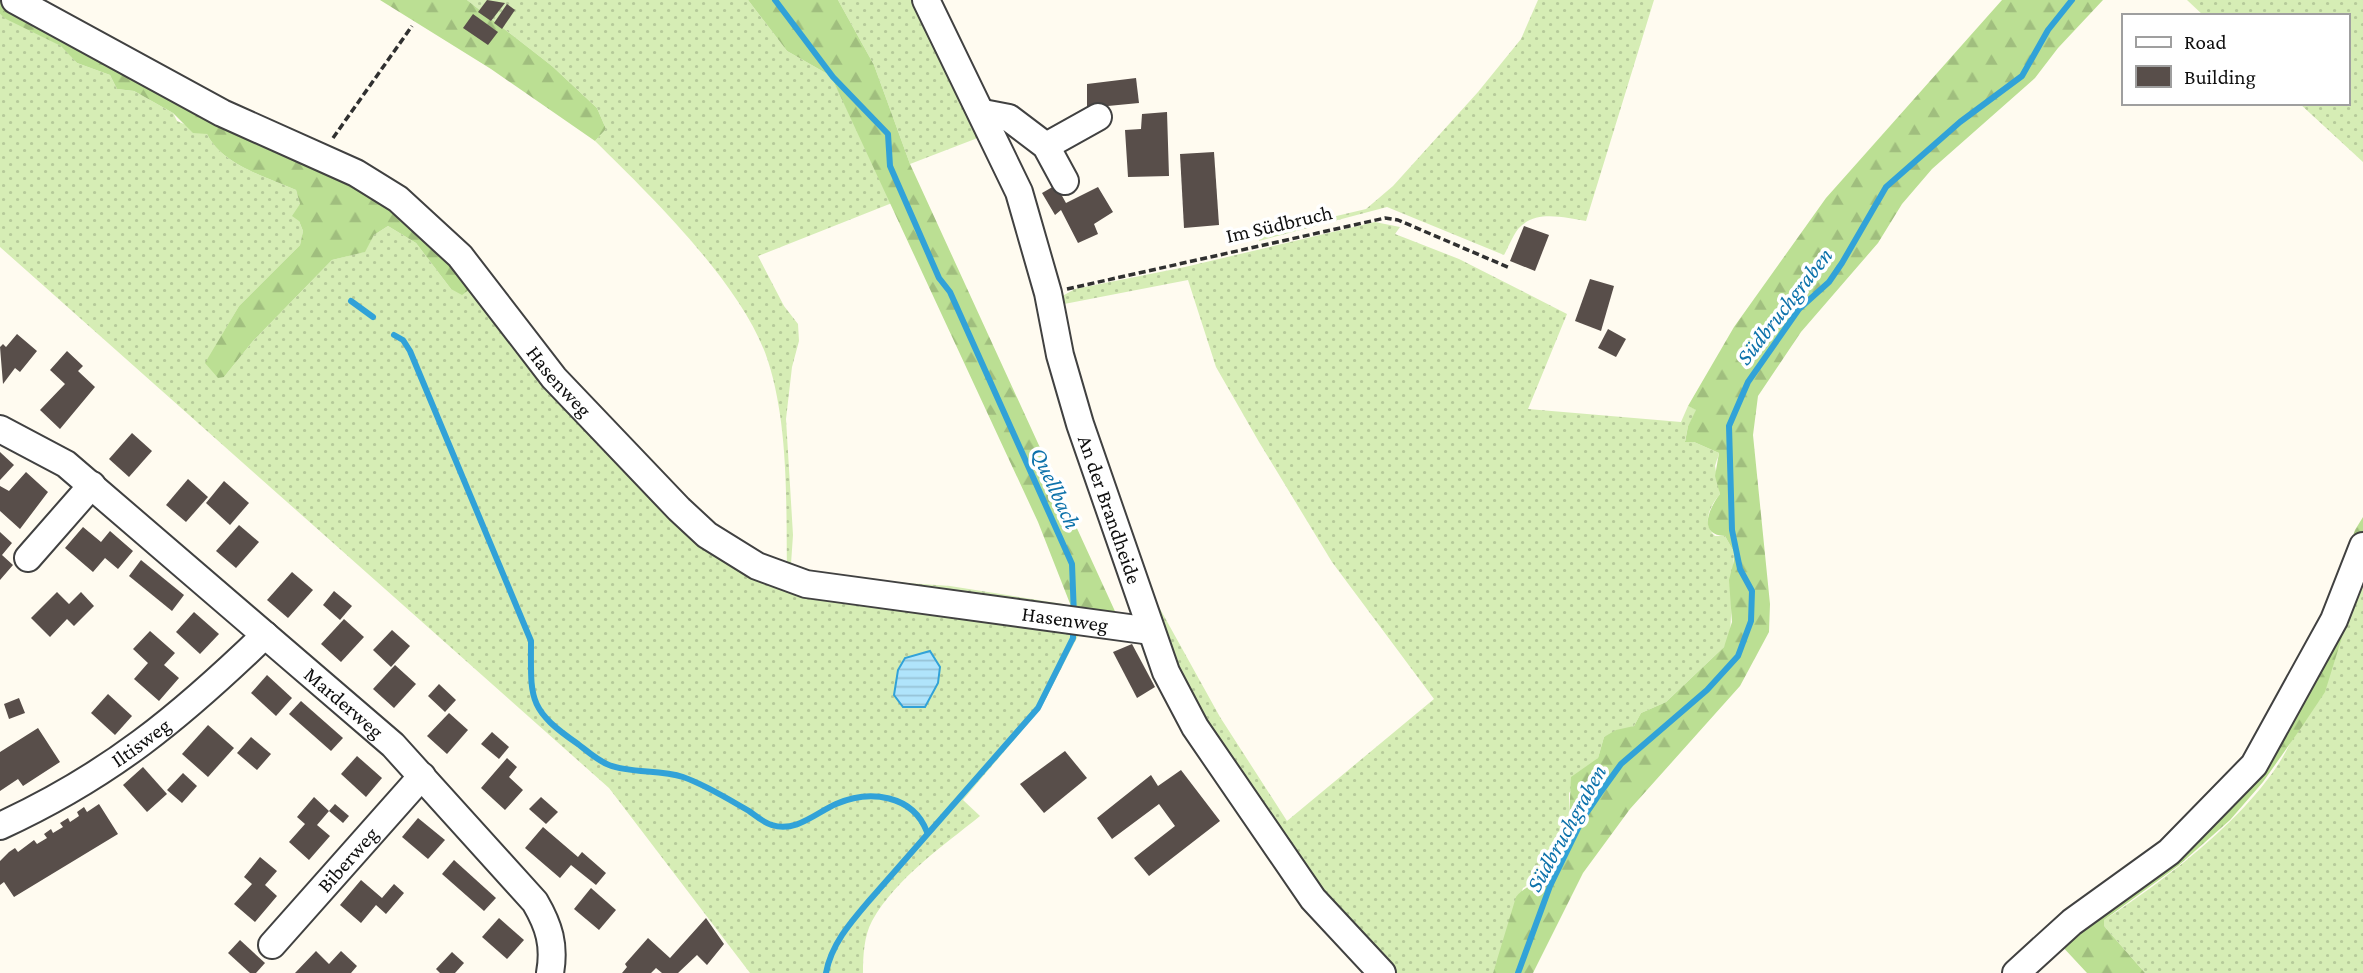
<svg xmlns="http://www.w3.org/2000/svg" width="2363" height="973" font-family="'Crimson Pro',serif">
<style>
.grass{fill:url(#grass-dots);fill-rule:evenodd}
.forest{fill:url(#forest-firs)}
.water{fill:url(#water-rules);stroke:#31a2d8;stroke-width:2}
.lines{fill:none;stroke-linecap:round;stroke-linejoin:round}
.stream{stroke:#31a2d8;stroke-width:6}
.building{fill:#584e4a}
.minor-casing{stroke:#414141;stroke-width:30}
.path{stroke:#303030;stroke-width:3.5;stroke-dasharray:7 3.5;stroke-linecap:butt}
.minor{stroke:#fff;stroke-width:26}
.labels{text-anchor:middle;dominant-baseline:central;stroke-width:7;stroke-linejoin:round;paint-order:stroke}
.street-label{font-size:21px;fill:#0e0e0e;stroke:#fff}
.water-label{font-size:23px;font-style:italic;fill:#0d72ab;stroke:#fff}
</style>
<defs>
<pattern id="grass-dots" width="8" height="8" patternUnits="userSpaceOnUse" patternTransform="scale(1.75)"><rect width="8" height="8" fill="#d6edb5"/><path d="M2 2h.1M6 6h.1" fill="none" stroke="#b6ca9a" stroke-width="1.8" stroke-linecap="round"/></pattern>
<pattern id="forest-firs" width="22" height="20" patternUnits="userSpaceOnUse" patternTransform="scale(1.75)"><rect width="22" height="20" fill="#bbdf93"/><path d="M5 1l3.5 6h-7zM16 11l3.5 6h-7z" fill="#a0be7e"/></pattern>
<pattern id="water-rules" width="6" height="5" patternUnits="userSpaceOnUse" patternTransform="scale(1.75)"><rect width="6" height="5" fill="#b0e4fb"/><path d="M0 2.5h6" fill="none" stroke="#96c2d6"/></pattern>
</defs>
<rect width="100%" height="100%" fill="#fffbf0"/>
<g class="grass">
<path d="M467,0H748L787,51L831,76L892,203L758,256L784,306L798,324L799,341L792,367L786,419L793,535L791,564L837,578L950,586L1063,604V616L787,573C786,505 789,427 768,361C744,286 651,196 595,141L606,129L597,108L552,66Z"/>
<polygon points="838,0 920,0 988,134 910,164 874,65"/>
<path d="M1538,0H1654L1586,221C1566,218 1538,210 1521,226C1514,232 1509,246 1504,255L1387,207L1259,241L1260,234L1366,209L1393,186L1478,92L1521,39Z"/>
<polygon points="2187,0 2363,0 2363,162 2299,103 2347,103 2347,16 2204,16"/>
<path d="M0,14L62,46L77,63L110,75L117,89L134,91L173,113L177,121L207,134C222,165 267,177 296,190L300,204L299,221L303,231L300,245L239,306L215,347L224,377L253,341L332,260L364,252L374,235L388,226L416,243L451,289L474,286L741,563L1082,628L1041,708L963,800L980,816C943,846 896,878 872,921C864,936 863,956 863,973H750L609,788L0,247Z"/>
<path d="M1375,222L1400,227L1395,234L1459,259L1567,314L1528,409L1681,422L1688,406L1697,410L1688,426L1685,441L1694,442L1719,453L1715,466L1720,494C1710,506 1701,523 1715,536H1725L1734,552L1730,637L1724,647L1666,702L1641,713L1634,726L1604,737L1598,758L1569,793V819C1550,840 1550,873 1523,888L1493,973H1389L1354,938L1189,706L1082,417L1057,299L1075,289L1185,267ZM1188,280L1216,367L1259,442L1332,562L1434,699L1287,821L1220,717L1154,598L1077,389L1059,305Z"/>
<path d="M2363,582V973H2145L2104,926V920C2163,882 2251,815 2285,753C2315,699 2336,638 2363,582Z"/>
</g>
<g class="forest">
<path d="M0,0H9L390,200L474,286L462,295L451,289L416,243L388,226L374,235L365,252L332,260L253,341L224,377L218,378L205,363L239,306L300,245L303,231L299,221L292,216L300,204L296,190C267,177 222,165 207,134L193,133L173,113L134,91L117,89L110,75L77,63L61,46L6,19L0,14Z"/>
<polygon points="380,0 467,0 552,66 597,108 606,129 595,141 491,69"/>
<polygon points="748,0 838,0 874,65 910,164 1119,620 1078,624 1038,522 831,76 787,51"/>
<path d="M2002,0H2103L2058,48L2035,78L1932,169L1902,204L1878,243L1801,332L1758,396L1753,435L1770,604L1769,632L1740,686L1630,809L1583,873L1533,973H1493L1516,897C1522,889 1532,886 1537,878C1549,860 1555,835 1569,819L1571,777L1598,758L1604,737L1616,730L1634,726L1641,713L1666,702L1724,647L1732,622L1729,580L1734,561V552L1725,536C1697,535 1709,508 1720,494L1715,476L1719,453L1694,442H1685L1688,426L1696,410L1688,406L1734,327L1826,198Z"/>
<polygon points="2363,517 2363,582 2352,605 2325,692 2301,728 2263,782 2230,820 2178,866 2104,920 2104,926 2145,973 2087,973 2060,944 2244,761 2307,662 2355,530"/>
</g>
<polygon class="water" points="930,651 940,667 938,683 925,707 903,707 894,695 898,670 905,658"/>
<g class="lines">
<g class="stream">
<polyline points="775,0 833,77 888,134 890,166 939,278 950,292 1072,564 1074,616"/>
<polyline points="351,301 373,317"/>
<path d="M394,335L403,340L410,351L531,641C531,699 527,709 578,744C587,751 598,761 609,765C632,774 660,769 683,777C706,785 728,799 749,811C756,816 764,823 772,825C796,833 817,812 836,804C870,789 913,795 927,832"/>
<path d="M826,973C831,945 850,923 868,902L1038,708L1073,638V626"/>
<polyline points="1518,973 1550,886 1583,818 1600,793 1621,764 1707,690 1738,656 1751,621 1752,591 1740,569 1732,530 1729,426 1748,382 1799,309 1829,282 1842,263 1886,187 1960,122 2022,76 2048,30 2072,0"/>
</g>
</g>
<g class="building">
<polygon points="487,0 505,3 491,21 478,12"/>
<polygon points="507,4 515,10 502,29 494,23"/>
<polygon points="473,14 498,32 488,45 463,28"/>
<polygon points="1136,78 1139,103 1087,108 1087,84"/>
<polygon points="1167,112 1169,176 1128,177 1125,130 1141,129 1142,114"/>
<polygon points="1214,152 1219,225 1184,228 1180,154"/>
<polygon points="1056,185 1066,203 1098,187 1113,212 1094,224 1098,234 1078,243 1061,210 1055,215 1042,193"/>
<polygon points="1524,226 1549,235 1535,271 1510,261"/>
<polygon points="1590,279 1614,286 1601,331 1575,321"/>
<polygon points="1608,329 1626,339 1616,357 1598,348"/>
<polygon points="17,334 37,351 20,372 15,368 3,384 0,347 3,344 6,347"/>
<polygon points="67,351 83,366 78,371 95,387 60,429 40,410 65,384 50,370"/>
<polygon points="132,433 152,451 129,477 109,459"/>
<polygon points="0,452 14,465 0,480"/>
<polygon points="26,472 48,492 20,529 0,511 0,486 9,491"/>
<polygon points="188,479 208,497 186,522 166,505"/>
<polygon points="224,481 249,503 230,525 206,503"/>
<polygon points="239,525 259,542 236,568 216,551"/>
<polygon points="83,527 101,542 110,531 133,551 118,569 105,558 93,572 65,548"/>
<polygon points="0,532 12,543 2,555 13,565 0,580"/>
<polygon points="141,560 184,595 172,611 129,576"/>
<polygon points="292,572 313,590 288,618 267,600"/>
<polygon points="334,591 352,606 340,620 323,605"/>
<polygon points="57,592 69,604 81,592 94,606 74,626 67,619 50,637 31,618"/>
<polygon points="194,612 219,634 200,654 176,632"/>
<polygon points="344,619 364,637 341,662 321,644"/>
<polygon points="392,630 410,646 391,667 373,650"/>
<polygon points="150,631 175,653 164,665 179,678 159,701 134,679 148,663 133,649"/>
<polygon points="1132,644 1155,687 1137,698 1113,652"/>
<polygon points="395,665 416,684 394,708 373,689"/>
<polygon points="267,675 292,698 276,716 251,693"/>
<polygon points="439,684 456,700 445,712 428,696"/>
<polygon points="108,694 132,716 115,735 91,713"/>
<polygon points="19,698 25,713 9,719 4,704"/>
<polygon points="301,701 343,738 331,751 289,714"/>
<polygon points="449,713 468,730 447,754 427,736"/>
<polygon points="208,725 234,748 208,777 182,754"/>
<polygon points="38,728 60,762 23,786 18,779 0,791 0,752"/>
<polygon points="492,732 509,747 499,759 481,744"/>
<polygon points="251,737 271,754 257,770 237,753"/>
<polygon points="1065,751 1087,778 1044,813 1020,784"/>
<polygon points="357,756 382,778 366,797 341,774"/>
<polygon points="507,758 517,767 509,777 523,790 505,810 481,788"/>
<polygon points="143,767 167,794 147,812 123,785"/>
<polygon points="1181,770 1220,821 1149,876 1134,858 1175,826 1159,804 1112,839 1097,818 1151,775 1158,786"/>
<polygon points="183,773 197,786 182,803 167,790"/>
<polygon points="314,797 329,811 317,825 330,836 309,860 289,842 305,824 297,817"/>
<polygon points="541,797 558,812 546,824 529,809"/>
<polygon points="99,804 118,834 14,897 4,882 0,885 0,861 9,852 15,848 18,852 34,840 37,844 47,838 44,834 51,829 53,833 63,827 60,823 68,818 70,822 79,816 77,812 84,807 87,812"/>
<polygon points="335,804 349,816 343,823 329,811"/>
<polygon points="418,818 445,840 428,859 402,837"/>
<polygon points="543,827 578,857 582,852 606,873 596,885 571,865 560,878 525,848"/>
<polygon points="260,857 277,871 265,885 277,896 255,922 234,904 252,884 244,877"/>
<polygon points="454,860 496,898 484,911 442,874"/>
<polygon points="361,880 382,898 394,884 404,893 386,914 376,905 361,923 340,905"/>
<polygon points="591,888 616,910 599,930 574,909"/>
<polygon points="499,918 524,940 507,959 482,937"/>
<polygon points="706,918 724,944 707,965 697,955 678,973 662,973 656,968 651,973 622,973 627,967 625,964 648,938 670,958"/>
<polygon points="240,940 265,963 256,973 250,973 228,953"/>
<polygon points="316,951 329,964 341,951 357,966 351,973 295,973"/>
<polygon points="452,952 464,963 455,973 440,973 436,969"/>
</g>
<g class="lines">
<defs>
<g id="minor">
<path id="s1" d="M15,0L222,113L356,173L398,199L460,256L554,378L679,509L707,535L757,566L806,584L1151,631"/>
<path id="s2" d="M926,0L1019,192L1048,293L1060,355L1080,424L1166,672L1195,727L1313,899L1382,973"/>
<polyline points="983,113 1009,118 1046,146 1065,181"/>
<polyline points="1046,146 1098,117"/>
<path id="s3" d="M0,429L66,464L393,745L535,902C549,926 555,945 550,973"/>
<polyline points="28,558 92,485"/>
<path id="s4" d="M0,826C109,776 180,717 265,635"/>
<path id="s5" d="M272,945L422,776"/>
<polyline points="2016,973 2072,922 2169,852 2254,765 2334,620 2363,546"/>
</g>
</defs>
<use href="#minor" class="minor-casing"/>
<g class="path">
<polyline points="333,138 412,26"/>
<polyline points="1067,289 1385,218 1398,220 1510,268"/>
</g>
<use href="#minor" class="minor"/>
</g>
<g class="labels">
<g class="street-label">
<text transform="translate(1279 224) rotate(-13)">Im Südbruch</text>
<text stroke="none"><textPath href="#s1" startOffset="676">Hasenweg</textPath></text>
<text stroke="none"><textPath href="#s2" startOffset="544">An der Brandheide</textPath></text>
<text stroke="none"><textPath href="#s1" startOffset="1262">Hasenweg</textPath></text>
<text stroke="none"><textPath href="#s3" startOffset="441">Marderweg</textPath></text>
<text stroke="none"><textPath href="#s4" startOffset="164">Iltisweg</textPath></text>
<text stroke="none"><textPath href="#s5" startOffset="114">Biberweg</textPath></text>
</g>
<g class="water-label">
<text transform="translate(1784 306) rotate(-52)">Südbruchgraben</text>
<text transform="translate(1056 488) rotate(65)">Quellbach</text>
<text transform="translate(1566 828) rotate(-61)">Südbruchgraben</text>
</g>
</g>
<rect x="2122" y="14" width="228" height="91" fill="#ffffff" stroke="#9f9f9f" stroke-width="2"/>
<rect x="2136" y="37" width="35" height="10" fill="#ffffff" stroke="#9f9f9f" stroke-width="2"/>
<text x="2184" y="49" font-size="21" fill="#0e0e0e">Road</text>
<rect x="2136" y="66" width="35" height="21" fill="#584e4a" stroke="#9f9f9f" stroke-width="2"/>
<text x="2184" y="84" font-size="21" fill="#0e0e0e">Building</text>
</svg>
